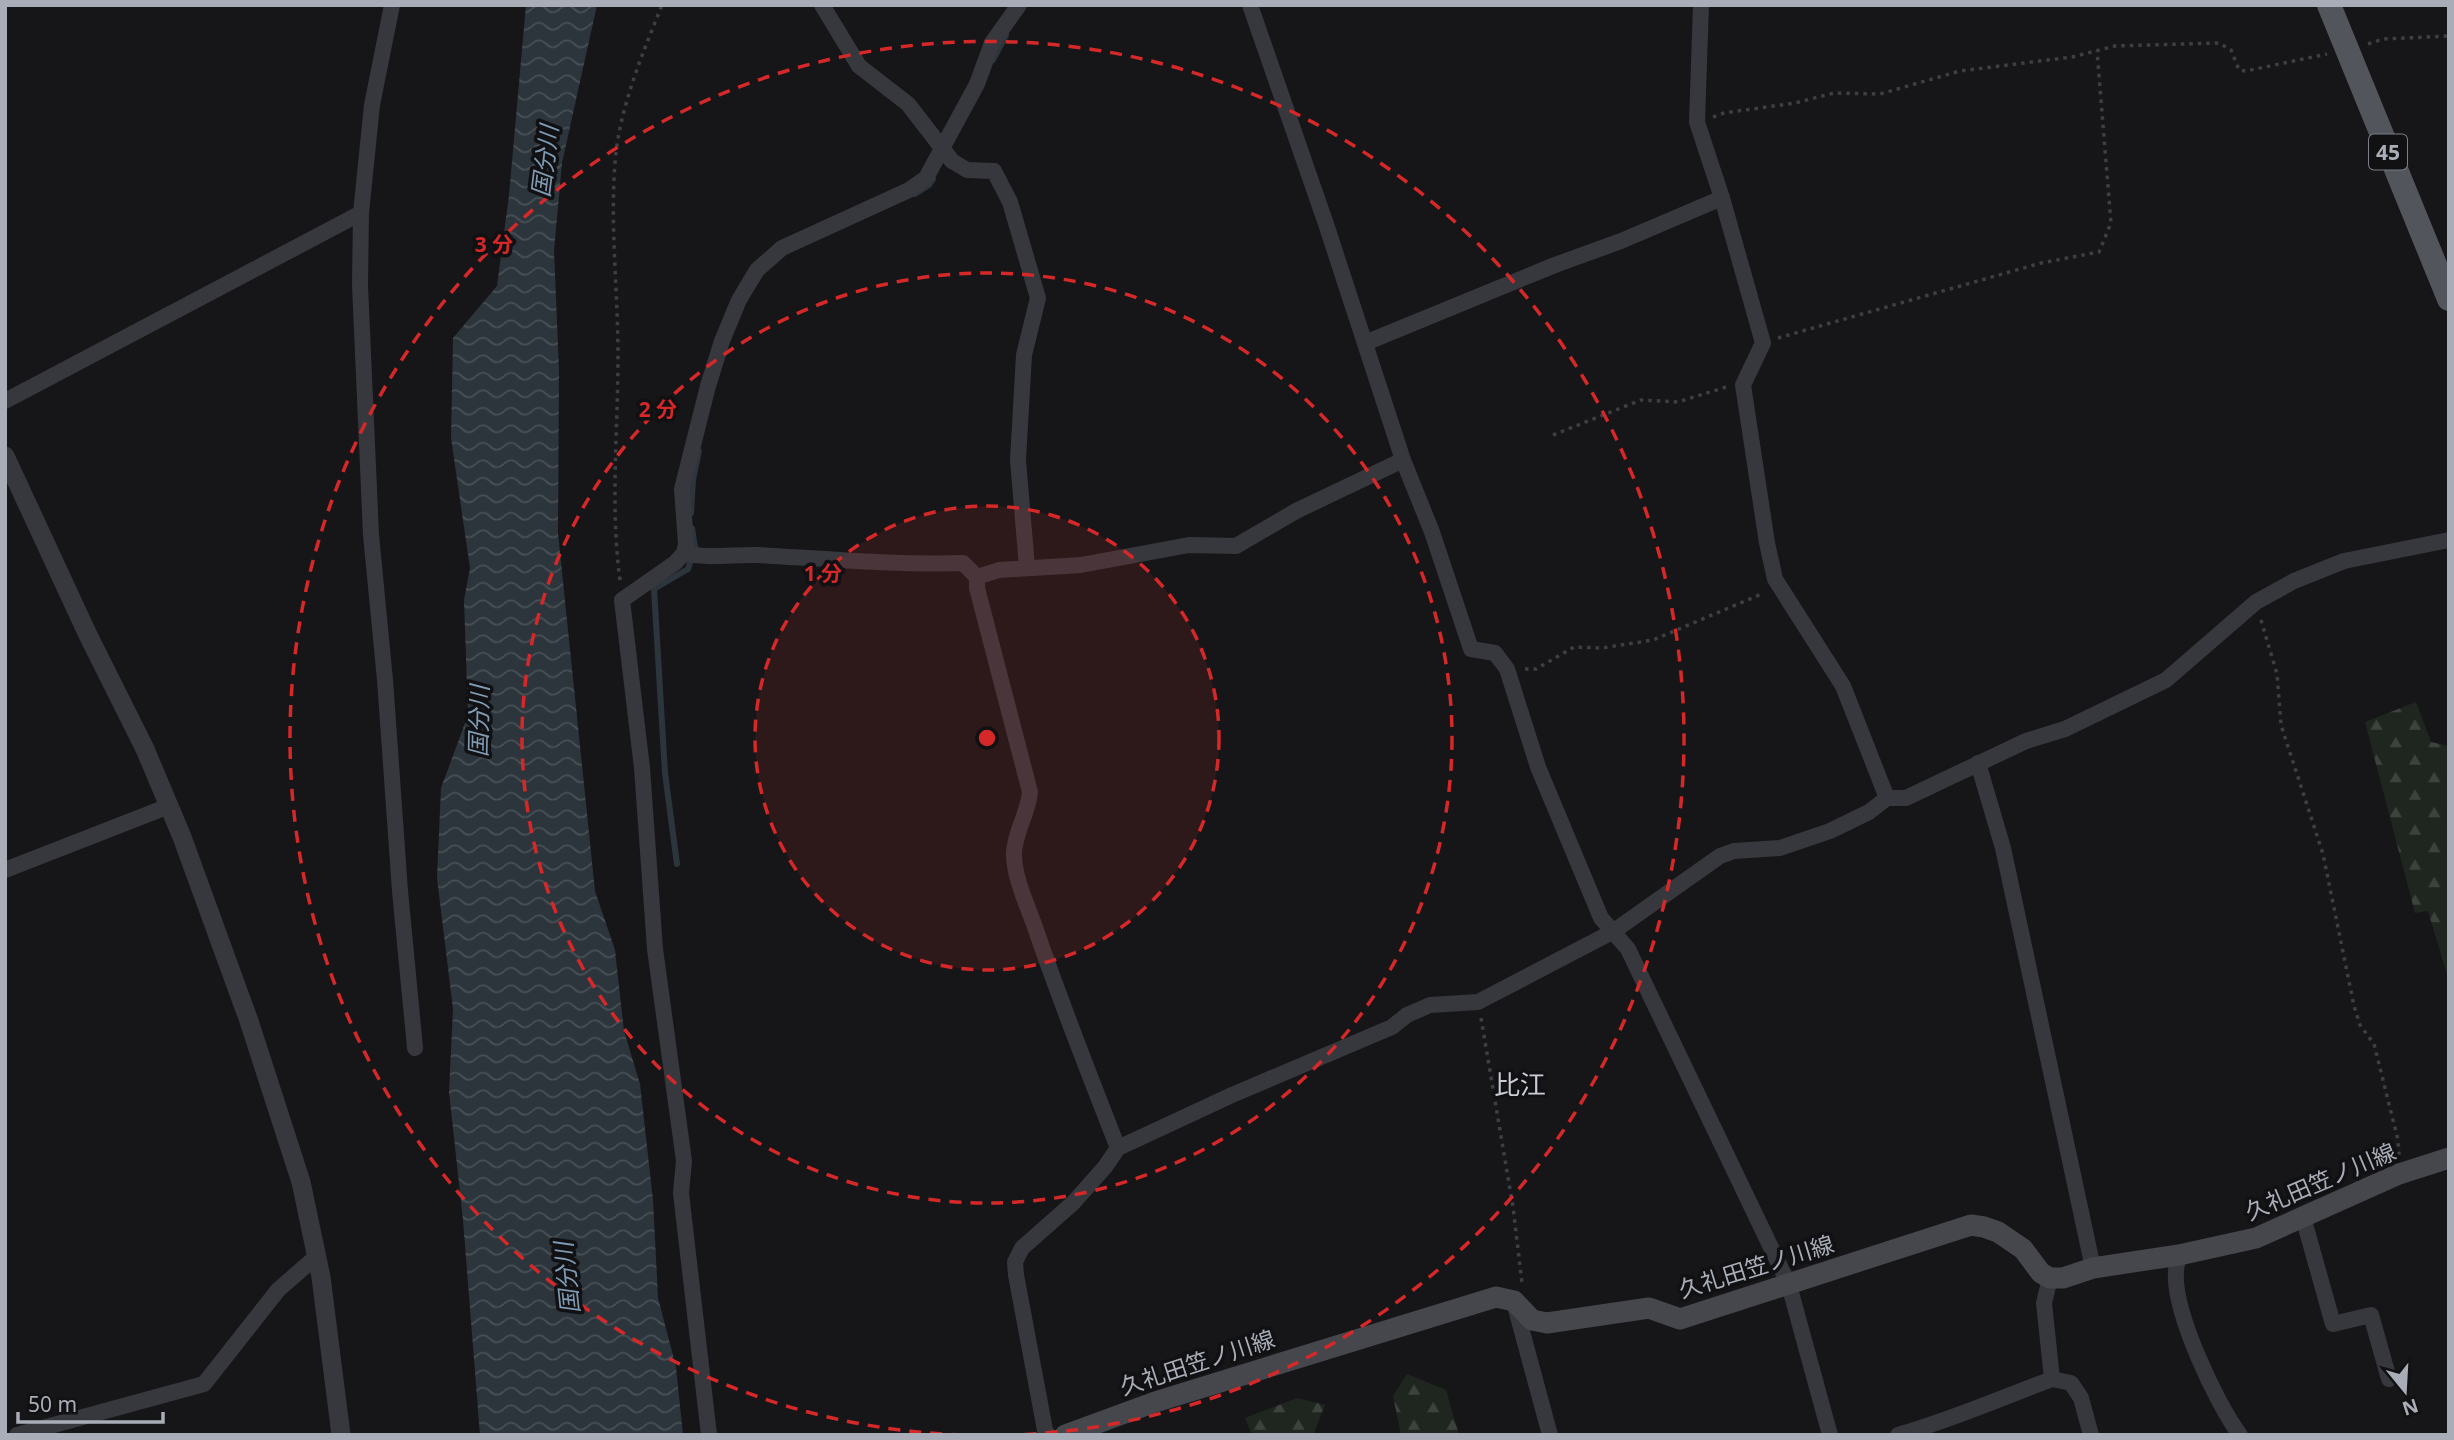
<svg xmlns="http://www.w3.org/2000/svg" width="2454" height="1440" font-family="'Noto Sans','Noto Sans JP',sans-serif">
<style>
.forest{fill:url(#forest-firs)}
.water{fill:url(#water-waves)}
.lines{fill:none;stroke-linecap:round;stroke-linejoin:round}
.stream{stroke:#2c353c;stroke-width:6}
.path{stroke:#3d3f44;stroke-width:3.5;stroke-dasharray:3.5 5;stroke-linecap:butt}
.minor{stroke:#37383d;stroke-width:16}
.tertiary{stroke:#37383d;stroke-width:19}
.secondary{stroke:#45474d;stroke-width:21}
.primary{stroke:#53555c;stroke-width:24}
.ring{fill:none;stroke:#d62828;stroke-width:3.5;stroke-dasharray:12 9}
.labels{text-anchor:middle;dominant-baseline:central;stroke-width:7;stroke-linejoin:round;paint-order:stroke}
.shield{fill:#111113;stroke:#7b7e86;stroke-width:2}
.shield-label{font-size:21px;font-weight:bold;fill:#a8adb8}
.street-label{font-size:23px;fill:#a8adb8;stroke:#111113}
.water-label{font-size:24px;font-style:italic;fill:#7f9bb3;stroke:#111113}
.quarter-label{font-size:26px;fill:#c9ccd4;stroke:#111113}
.centre{fill:#d62828;stroke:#111113;stroke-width:3.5}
.ring-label{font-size:21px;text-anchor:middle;font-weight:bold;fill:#d62828;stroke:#111113;stroke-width:7;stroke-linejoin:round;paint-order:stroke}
</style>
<defs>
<pattern id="forest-firs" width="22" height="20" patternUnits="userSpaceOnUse" patternTransform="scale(1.75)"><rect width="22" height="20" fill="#1e261f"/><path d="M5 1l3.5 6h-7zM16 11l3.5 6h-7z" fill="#3c433d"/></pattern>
<pattern id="water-waves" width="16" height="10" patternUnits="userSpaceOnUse" patternTransform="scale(1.75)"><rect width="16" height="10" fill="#2c353c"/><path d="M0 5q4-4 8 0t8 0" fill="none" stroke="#485056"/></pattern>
</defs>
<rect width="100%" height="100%" fill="#161618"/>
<g class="forest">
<polygon points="2416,702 2431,742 2449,746 2449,981 2428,911 2415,913 2365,722"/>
<polygon points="1407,1374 1446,1390 1459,1435 1401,1435 1393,1396"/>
<polygon points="1297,1398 1325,1405 1313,1435 1252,1435 1245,1418"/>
</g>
<polygon class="water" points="526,5 597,5 562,163 554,250 559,370 558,533 595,891 615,950 624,1031 640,1084 653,1200 658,1298 676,1367 683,1435 480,1435 463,1220 449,1092 453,1009 437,878 441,788 468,715 464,600 470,568 451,438 453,338 497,286 509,195"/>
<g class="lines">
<g class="stream">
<polyline points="993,60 1006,35"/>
<polyline points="915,194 929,185 933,179"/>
<polyline points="691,513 693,480 699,451"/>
<polyline points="677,864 665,773 654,589 688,569 695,547 692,528"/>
</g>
<g class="path">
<polyline points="2368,44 2383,39 2449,36"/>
<polyline points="1713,117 1724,113 1795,103 1834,93 1880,94 1960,71 2072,57 2115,46 2219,43 2231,50 2239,70 2246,71 2327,54"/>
<polyline points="1778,338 2041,263 2099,252 2111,223 2097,51"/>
<polyline points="1553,435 1641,400 1678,402 1726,387"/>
<path d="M620,580C610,506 618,430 618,356C618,292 610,227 615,163C619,109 642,55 662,5"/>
<polyline points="2261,620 2277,674 2281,725 2323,854 2354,1006 2360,1025 2374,1044 2398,1140 2399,1155"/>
<polyline points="1525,669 1536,669 1574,647 1602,648 1653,640 1764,593"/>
<polyline points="1481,1018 1513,1207 1522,1283"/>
</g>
<g class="minor">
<polyline points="392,5 372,105 361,213 360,285 371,535 385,680 400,891 415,1048"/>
<polyline points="822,5 859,66 908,104 952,161 967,170 994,171 1010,202 1038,298 1024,355 1018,460 1027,567"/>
<polyline points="1250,5 1326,224 1403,460 1432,532 1471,649 1495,653 1507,669 1538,767 1601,918 1628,949 1789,1285 1830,1435"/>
<polyline points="1701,5 1697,122 1722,198 1763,343 1743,385 1767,543 1775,579 1843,686 1887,798"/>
<polyline points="1365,343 1555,265 1621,241 1722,198"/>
<polyline points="5,401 361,213"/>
<path d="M684,553C708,559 734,554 759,555C827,559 895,565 963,563L977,577V588L1030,792C1028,814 1014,834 1014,854C1014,878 1027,904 1035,927C1060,1001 1089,1074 1118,1148"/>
<polyline points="977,577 999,570 1081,565 1189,545 1236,546 1296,511 1403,460"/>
<polyline points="1978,763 2003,848 2093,1268"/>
<polyline points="5,870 169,806"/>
<polyline points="2303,1217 2333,1324 2371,1315 2389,1379"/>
<path d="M2179,1255C2178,1260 2176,1266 2176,1272C2173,1311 2216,1403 2240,1435"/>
<polyline points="1514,1302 1550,1435"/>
<polyline points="2052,1379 2071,1383 2081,1398 2091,1435"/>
<polyline points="17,1435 204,1384 278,1290 317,1256"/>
<polyline points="709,1435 681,1193 684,1161 655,949 642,768 622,600 675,563 684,553 686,544 682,489 708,386 722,341 739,300 757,270 782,248 909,190 926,178 977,84 992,43 1019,5"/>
<polyline points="1048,1435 1045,1430 1016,1275 1015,1262 1022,1248 1073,1203 1105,1167 1118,1148 1232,1095 1392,1027 1407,1015 1430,1005 1478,1002 1614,931 1720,856 1734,851 1780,848 1830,831 1869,812 1887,798 1906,798 2026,741 2065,729 2166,680 2256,602 2294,581 2344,561 2449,540"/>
<path d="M1898,1435C1951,1420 2001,1398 2052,1379L2044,1303L2050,1278"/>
</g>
<polyline class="tertiary" points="5,456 88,635 145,749 182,837 249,1021 301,1182 321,1277 341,1435"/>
<polyline class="secondary" points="1065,1435 1155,1402 1496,1297 1514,1301 1532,1320 1547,1323 1649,1308 1680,1319 1971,1225 1984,1227 1998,1232 2023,1249 2041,1273 2050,1278 2063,1278 2093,1268 2179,1255 2256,1238 2399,1174 2449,1158"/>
<polyline class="primary" points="2329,5 2449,299"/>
</g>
<circle cx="987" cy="738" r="232" fill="#d62828" fill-opacity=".12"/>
<g class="ring">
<circle cx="987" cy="738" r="232"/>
<circle cx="987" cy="738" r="465"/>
<path d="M963 1435A697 697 0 1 1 1011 1435"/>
</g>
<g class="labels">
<rect class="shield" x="2369" y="134.5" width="38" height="35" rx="5"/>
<g class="shield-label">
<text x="2388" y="152">45</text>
</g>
<g class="street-label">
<text transform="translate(2320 1181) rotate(-23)">久礼田笠ノ川線</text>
<text transform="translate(1756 1266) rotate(-17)">久礼田笠ノ川線</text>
<text transform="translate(1197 1362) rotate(-18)">久礼田笠ノ川線</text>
</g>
<g class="water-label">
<text transform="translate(544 161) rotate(-83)">国分川</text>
<text transform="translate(478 721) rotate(-89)">国分川</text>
<text transform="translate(566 1278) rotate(-96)">国分川</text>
</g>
<g class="quarter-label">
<text x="1520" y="1084">比江</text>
</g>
</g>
<circle cx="987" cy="738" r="10" class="centre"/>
<g class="ring-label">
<text x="494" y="252">3 分</text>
<text x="658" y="417">2 分</text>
<text x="823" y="581">1 分</text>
</g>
<rect width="2454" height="1440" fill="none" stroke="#a8adb8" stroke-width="14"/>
<g transform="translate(2405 1391) rotate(162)" stroke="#111113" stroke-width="5" paint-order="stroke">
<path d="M0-5L12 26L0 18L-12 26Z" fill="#a8adb8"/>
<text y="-10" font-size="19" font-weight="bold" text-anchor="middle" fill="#a8adb8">N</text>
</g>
<path d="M18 1412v10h145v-10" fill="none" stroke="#a8adb8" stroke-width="3.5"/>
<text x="28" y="1412" font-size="21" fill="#a8adb8" stroke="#111113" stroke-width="5" paint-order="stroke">50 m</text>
</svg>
